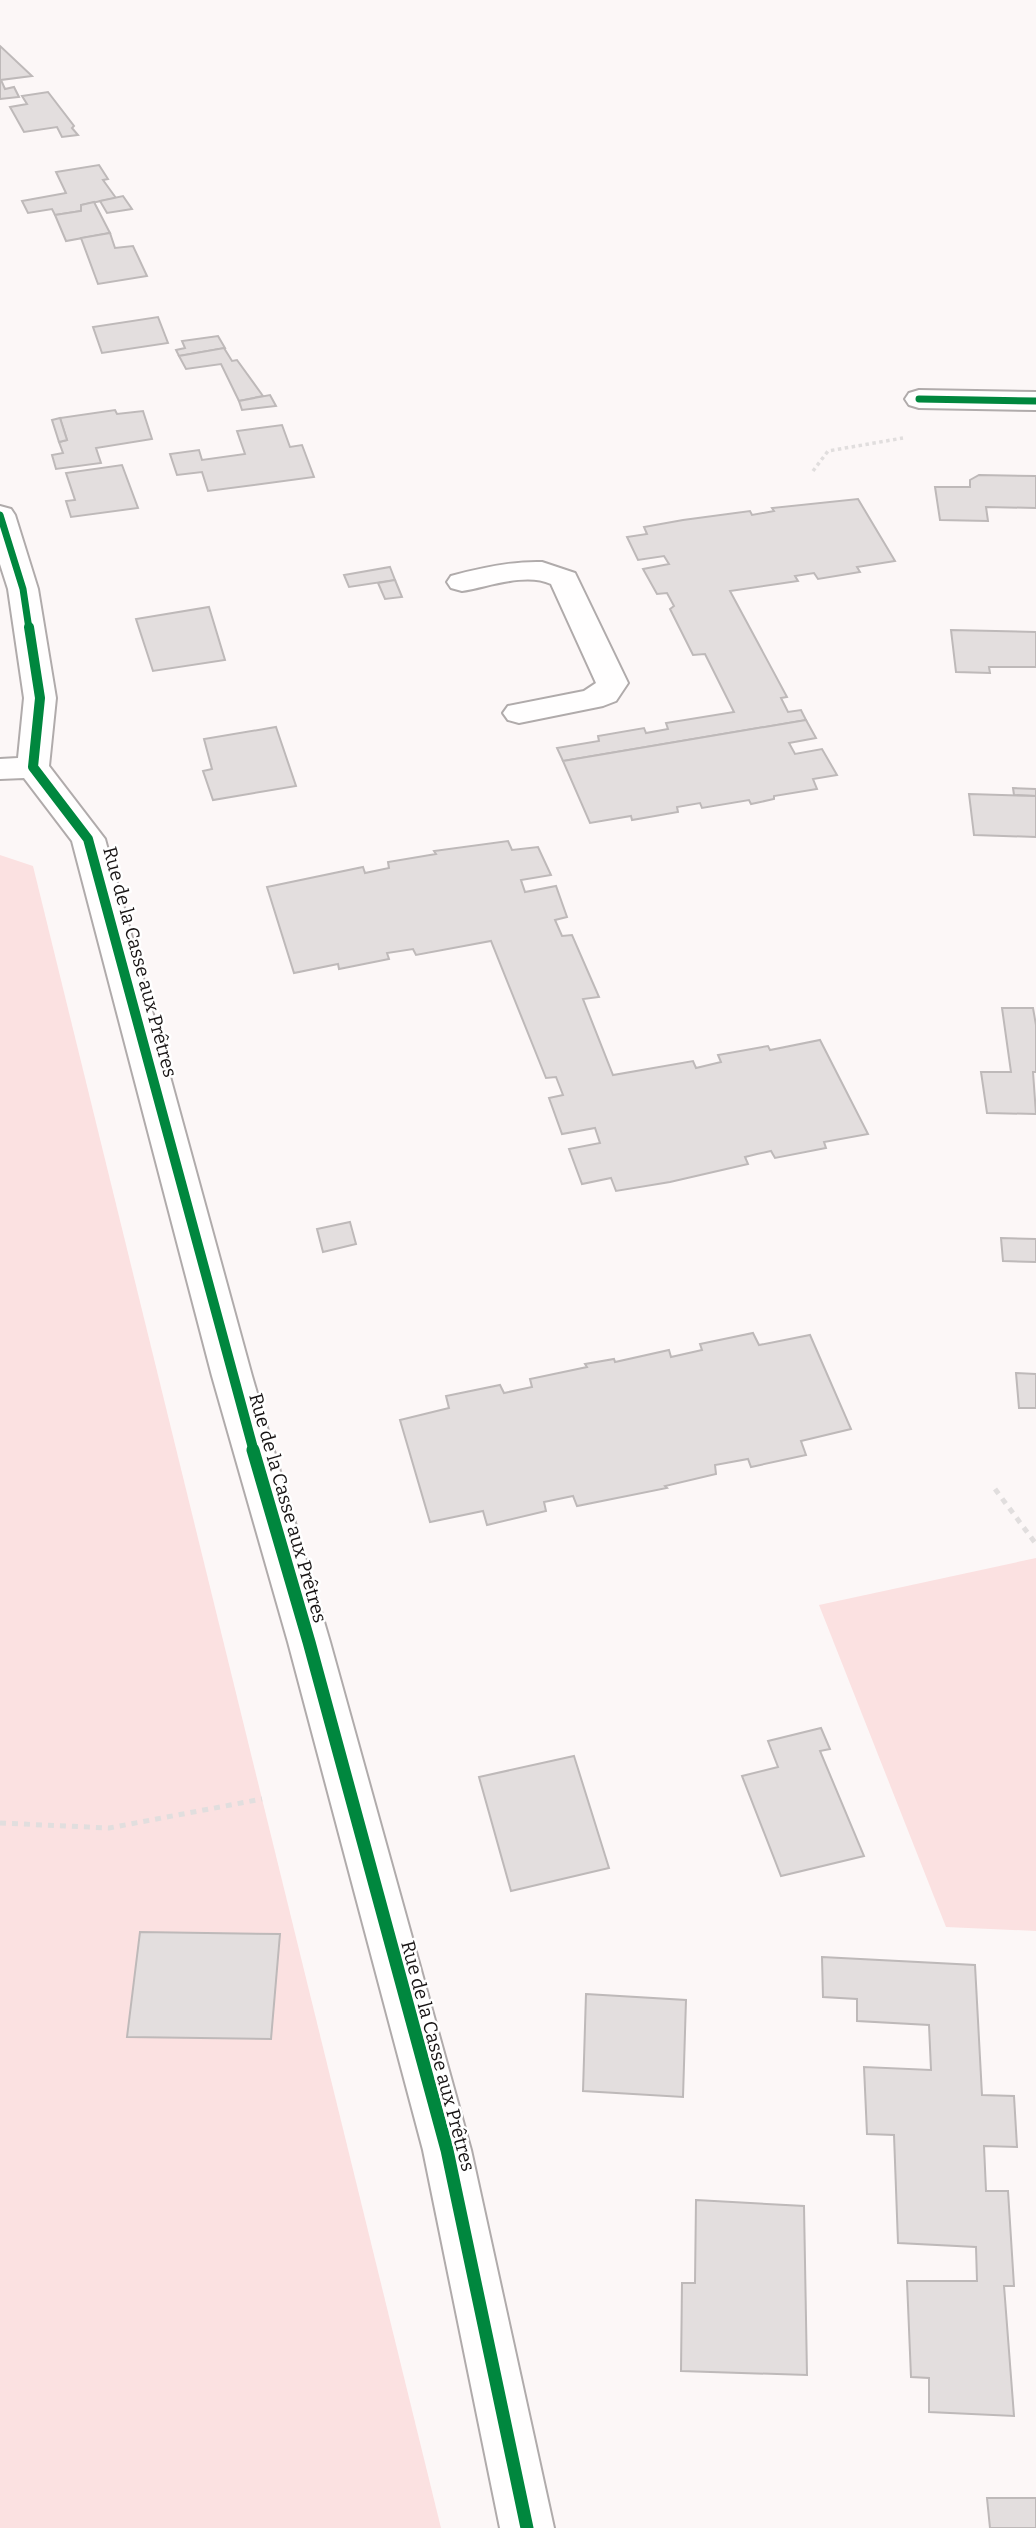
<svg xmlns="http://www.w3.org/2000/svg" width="1036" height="2528" font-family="Bitter,serif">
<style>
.green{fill:#fbe1e1}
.building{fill:#e3dede;stroke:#beb9b9;stroke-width:2}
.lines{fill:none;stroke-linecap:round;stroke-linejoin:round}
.minor-casing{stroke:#b0abab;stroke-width:4}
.path-far1{stroke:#e1dede;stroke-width:3.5;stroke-dasharray:3.5 3.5;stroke-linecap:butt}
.path{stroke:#e1dede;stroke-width:5;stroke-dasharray:6 6;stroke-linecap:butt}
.minor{fill:#fffefe;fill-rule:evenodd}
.cycleway-far2-casing{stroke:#fff;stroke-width:10}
.cycleway-far1-casing{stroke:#fff;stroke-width:14}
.cycleway-casing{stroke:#fff;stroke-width:18}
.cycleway-far2{stroke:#00873e;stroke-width:7}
.cycleway-far1{stroke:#00873e;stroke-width:10}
.cycleway{stroke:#00873e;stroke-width:13}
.labels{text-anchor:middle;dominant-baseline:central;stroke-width:5;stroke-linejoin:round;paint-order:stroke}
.street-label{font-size:19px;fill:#171313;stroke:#fff}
</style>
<rect width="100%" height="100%" fill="#fcf7f7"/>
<g class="green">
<polygon points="0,855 33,866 441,2528 0,2528"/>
<polygon points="1036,1558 1036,1931 946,1927 819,1605"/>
</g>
<g class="building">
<polygon points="0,46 32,76 1,80 5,89 14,87 19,97 0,99"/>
<polygon points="48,92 74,126 72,128 78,135 62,137 57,127 24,132 10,107 27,104 22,96"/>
<polygon points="99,165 108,179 103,180 116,198 81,205 81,211 55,215 52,209 28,213 22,201 66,193 56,172"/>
<polygon points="123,196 132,209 107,213 100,201"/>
<polygon points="94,202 110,233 66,241 55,215 81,211 81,205"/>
<polygon points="110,233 115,248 133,246 147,276 98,284 81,238"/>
<polygon points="158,317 168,343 102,353 93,327"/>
<polygon points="218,336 225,348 179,356 176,350 185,348 182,341"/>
<polygon points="224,348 232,361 237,360 263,396 239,401 221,364 186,369 179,356"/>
<polygon points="270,395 276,406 242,410 239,401"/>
<polygon points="115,410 117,414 143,411 152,439 96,448 101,463 56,469 52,455 63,453 59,442 67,440 60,418"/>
<polygon points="60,418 67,440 59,442 52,420"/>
<polygon points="282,425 290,447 302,445 314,477 208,491 202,472 177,475 170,454 199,450 202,460 245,454 237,431"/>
<polygon points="122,465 138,508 71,517 66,501 75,500 66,473"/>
<polygon points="979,475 1036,476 1036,508 986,507 988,521 940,520 935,487 970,487 970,480"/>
<polygon points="858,499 895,561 857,567 860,572 818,579 814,573 795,576 798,581 730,591 787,697 781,698 788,712 801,710 806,720 563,761 557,748 599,741 598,736 644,728 646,733 668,729 666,723 734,712 705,654 693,655 670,609 674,606 667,593 657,594 643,569 669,564 664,556 638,560 627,537 647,534 644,527 683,520 750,511 752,515 774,511 772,508"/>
<polygon points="390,567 395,580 349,587 344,575"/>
<polygon points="395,580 402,597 385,599 378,583"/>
<polygon points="209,607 225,660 153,671 136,619"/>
<polygon points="951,630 1036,632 1036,667 989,667 990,673 956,672"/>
<polygon points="806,720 816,738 789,743 795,754 822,749 837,775 813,779 817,789 774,796 774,799 751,804 749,800 702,808 700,803 677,807 678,812 632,820 631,816 590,823 563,761"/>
<polygon points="276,727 296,786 213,800 203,771 212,769 204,739"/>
<polygon points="1013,788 1036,789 1036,796 1014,795"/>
<polygon points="969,794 1036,796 1036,837 974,835"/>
<polygon points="508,841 512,850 538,847 551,875 521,880 525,892 556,886 567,917 555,920 562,936 572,935 599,997 583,999 613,1075 693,1061 696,1068 721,1062 718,1055 768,1046 770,1050 820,1040 868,1134 824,1142 826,1148 775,1158 771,1151 757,1154 745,1157 748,1164 670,1182 616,1191 611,1178 582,1184 569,1149 600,1143 595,1128 562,1134 549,1098 563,1095 556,1077 546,1078 491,941 416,955 413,949 387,953 389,959 339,969 338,964 294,973 267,887 363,867 365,873 389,868 388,862 436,854 434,851"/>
<polygon points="1002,1008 1033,1008 1036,1025 1036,1072 1033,1072 1036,1114 987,1113 981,1072 1011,1072"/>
<polygon points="350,1222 356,1244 323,1252 317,1229"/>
<polygon points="1001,1238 1036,1239 1036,1262 1003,1261"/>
<polygon points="753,1333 759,1345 810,1335 851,1429 801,1441 806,1455 751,1467 748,1459 715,1465 716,1474 665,1486 667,1488 577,1506 573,1496 544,1502 546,1511 487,1525 483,1511 430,1522 400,1420 449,1408 446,1396 500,1385 504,1393 532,1387 530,1379 587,1367 585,1364 614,1359 615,1362 669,1350 671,1357 702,1350 700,1344"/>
<polygon points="1016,1373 1036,1374 1036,1408 1019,1408"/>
<polygon points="821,1728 830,1749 820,1751 864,1856 781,1876 742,1776 778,1767 768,1741"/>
<polygon points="574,1756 609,1868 511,1891 479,1777"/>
<polygon points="140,1932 280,1934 271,2039 127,2037"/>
<polygon points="822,1957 975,1965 982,2095 1014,2096 1017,2147 984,2146 986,2191 1008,2191 1014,2286 1004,2286 1014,2416 929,2412 929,2378 911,2377 907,2281 977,2281 976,2247 898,2243 894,2135 867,2134 864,2067 931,2070 929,2025 857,2021 857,1999 823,1997"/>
<polygon points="586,1994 686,2000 683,2097 583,2091"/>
<polygon points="696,2200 804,2206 807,2375 681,2371 682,2283 695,2283"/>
<polygon points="987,2498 1036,2498 1036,2528 990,2528"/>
</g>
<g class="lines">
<defs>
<g id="minor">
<polygon points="919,390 1036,392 1036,410 919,408 909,405 905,399 909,393"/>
<polygon points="0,506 11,509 15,515 38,589 56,698 49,766 105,839 252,1376 330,1642 471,2150 554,2528 500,2528 423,2150 288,1642 212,1376 72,841 24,778 0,779 0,759 18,758 24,698 8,589 0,564"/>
<path d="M542,562L575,573L628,683L616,701L603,706L519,723L508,720L503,713L508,706L584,691L596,683L551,584C526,572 488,587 462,591L451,588L447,582L451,576C481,568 512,561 542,562Z"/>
</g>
</defs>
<use href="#minor" class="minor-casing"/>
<polyline class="path-far1" points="813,471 828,451 903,438"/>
<g class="path">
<polyline points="995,1489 1036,1544"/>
<polyline points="0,1823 109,1828 262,1799"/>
</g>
<use href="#minor" class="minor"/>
<defs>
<g id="cycleway-far2">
<polyline points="919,399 1036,401"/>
<polyline points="0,515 23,589 29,629"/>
</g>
<polyline id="cycleway-far1" points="29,627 40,698 33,767 88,839 254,1452"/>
<polyline id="cycleway" points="253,1450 309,1642 447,2150 527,2528"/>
</defs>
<use href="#cycleway-far2" class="cycleway-far2-casing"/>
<use href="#cycleway-far1" class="cycleway-far1-casing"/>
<use href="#cycleway" class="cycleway-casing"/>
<use href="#cycleway-far2" class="cycleway-far2"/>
<use href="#cycleway-far1" class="cycleway-far1"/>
<use href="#cycleway" class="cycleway"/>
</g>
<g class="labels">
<g class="street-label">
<text transform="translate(140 962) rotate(75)">Rue de la Casse aux Prêtres</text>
<text transform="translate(288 1508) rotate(74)">Rue de la Casse aux Prêtres</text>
<text transform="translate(438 2056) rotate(75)">Rue de la Casse aux Prêtres</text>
</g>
</g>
</svg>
